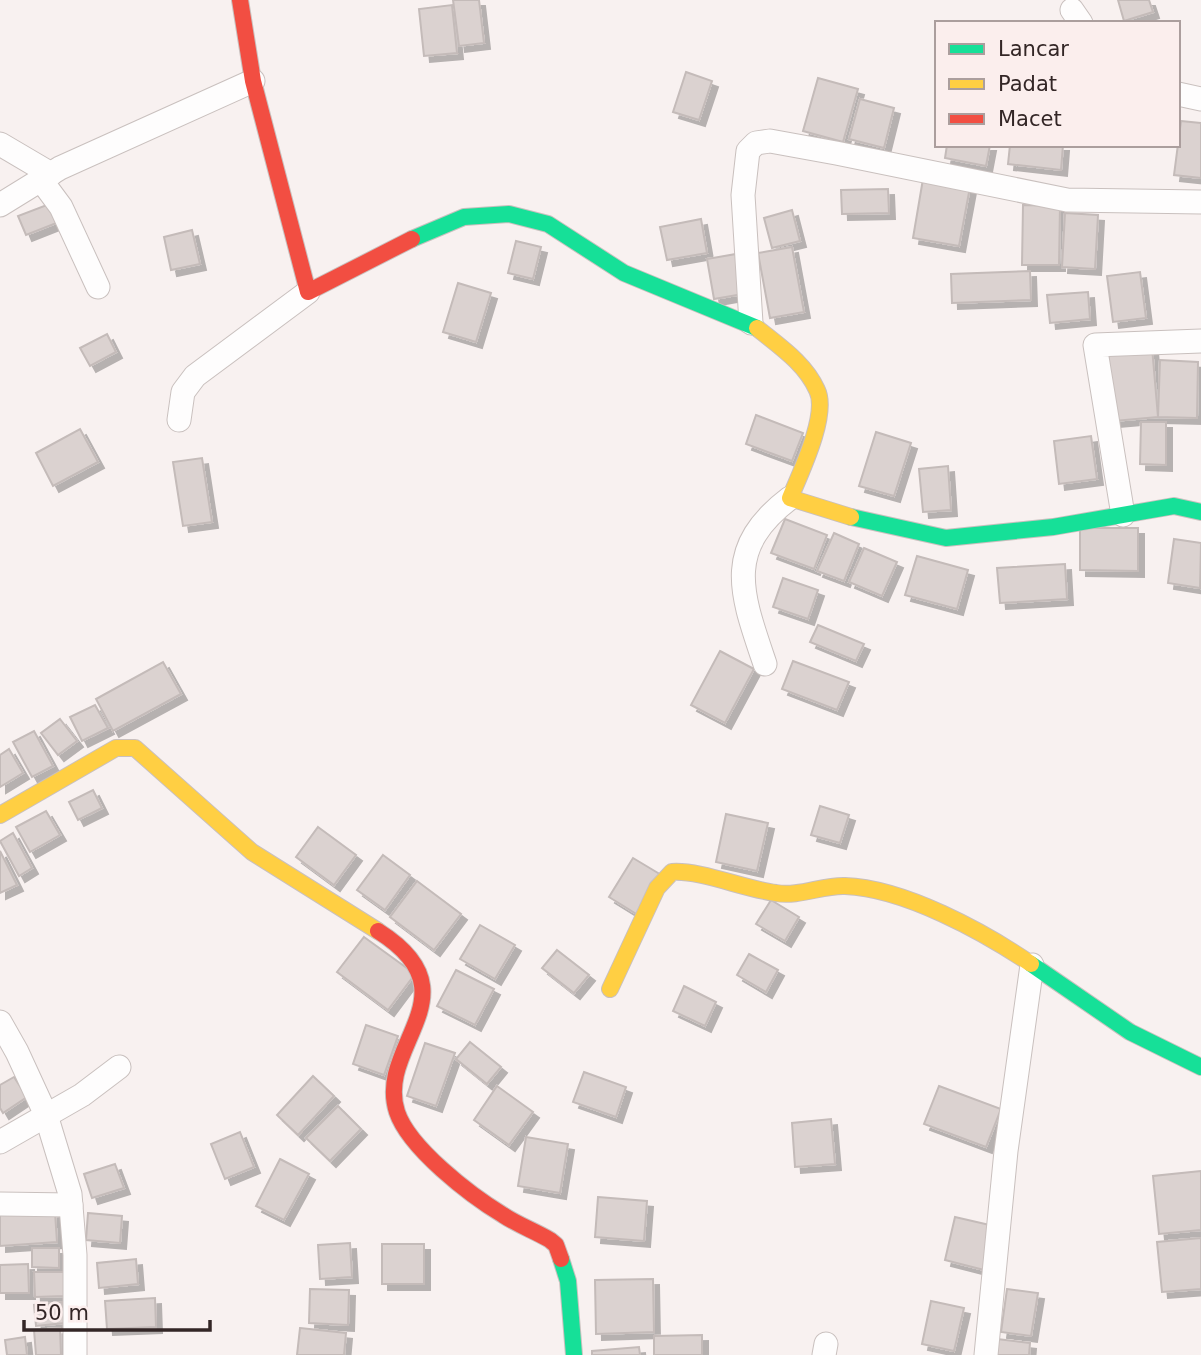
<svg xmlns="http://www.w3.org/2000/svg" width="1201" height="1355" font-family="'DejaVu Sans',sans-serif">
<style>
.building{fill:#dbd2d0;stroke:#c4bbb9;stroke-width:2;filter:url(#shadow)}
.lines{fill:none;stroke-linecap:round;stroke-linejoin:round}
.street-casing{stroke:#c9c0be;stroke-width:25}
.fast-casing{stroke:#c9c0be;stroke-width:18}
.slow-casing{stroke:#c9c0be;stroke-width:18}
.jam-casing{stroke:#c9c0be;stroke-width:18}
.street{stroke:#fefdfd;stroke-width:23}
.fast{stroke:#16e098;stroke-width:16}
.slow{stroke:#ffcf43;stroke-width:16}
.jam{stroke:#f24e42;stroke-width:16}
</style>
<defs>
<filter id="shadow"><feDropShadow dx="6" dy="6" stdDeviation="0" flood-color="#0004"/></filter>
</defs>
<rect width="100%" height="100%" fill="#f8f1f0"/>
<g class="building">
<polygon points="453,0 479,0 484,43 459,46"/>
<polygon points="1118,0 1149,0 1153,12 1124,21"/>
<polygon points="452,5 457,53 424,56 419,9"/>
<polygon points="686,72 712,81 699,120 673,112"/>
<polygon points="818,78 858,89 843,142 803,131"/>
<polygon points="860,99 894,108 884,148 849,139"/>
<polygon points="1181,121 1201,123 1201,178 1174,175"/>
<polygon points="947,145 990,145 986,166 945,158"/>
<polygon points="1010,145 1063,145 1061,170 1008,164"/>
<polygon points="923,179 970,187 959,246 913,238"/>
<polygon points="888,189 889,213 842,214 841,190"/>
<polygon points="52,203 59,222 26,235 18,216"/>
<polygon points="1023,205 1060,206 1059,265 1022,265"/>
<polygon points="792,210 800,241 772,248 764,218"/>
<polygon points="1065,213 1098,215 1095,269 1062,267"/>
<polygon points="701,219 707,253 667,260 660,227"/>
<polygon points="192,230 200,264 171,270 164,237"/>
<polygon points="516,241 541,247 533,279 508,273"/>
<polygon points="792,247 804,312 770,318 758,253"/>
<polygon points="736,254 743,294 714,299 707,259"/>
<polygon points="1030,271 1031,300 952,303 951,274"/>
<polygon points="1140,272 1146,318 1113,322 1107,276"/>
<polygon points="458,283 491,293 476,342 443,332"/>
<polygon points="1088,292 1090,319 1050,323 1047,295"/>
<polygon points="107,334 116,352 90,366 80,348"/>
<polygon points="1152,347 1158,417 1114,421 1108,350"/>
<polygon points="1160,360 1198,362 1197,418 1158,417"/>
<polygon points="756,415 803,433 792,461 746,444"/>
<polygon points="1141,422 1166,422 1166,465 1140,464"/>
<polygon points="80,429 98,462 53,486 36,453"/>
<polygon points="876,432 911,443 894,496 859,486"/>
<polygon points="1091,436 1097,479 1059,484 1054,441"/>
<polygon points="202,458 212,522 183,526 173,462"/>
<polygon points="948,466 951,510 923,512 919,469"/>
<polygon points="785,519 827,535 814,569 771,553"/>
<polygon points="1080,528 1138,528 1138,571 1080,570"/>
<polygon points="834,533 859,544 844,581 817,571"/>
<polygon points="1174,539 1201,543 1200,588 1168,583"/>
<polygon points="864,548 897,562 882,596 849,582"/>
<polygon points="917,556 968,570 957,609 905,595"/>
<polygon points="1065,564 1067,599 1000,603 997,568"/>
<polygon points="783,578 818,590 808,619 773,607"/>
<polygon points="818,625 864,644 856,661 810,642"/>
<polygon points="720,651 754,669 725,723 691,705"/>
<polygon points="793,661 849,682 837,710 782,689"/>
<polygon points="163,662 181,694 113,731 96,699"/>
<polygon points="95,705 108,728 82,741 70,717"/>
<polygon points="60,719 77,741 58,755 41,733"/>
<polygon points="34,731 53,766 32,777 13,742"/>
<polygon points="9,749 23,773 0,787 0,755"/>
<polygon points="93,790 102,808 78,820 69,802"/>
<polygon points="820,806 849,815 840,843 811,835"/>
<polygon points="46,811 60,835 30,852 16,827"/>
<polygon points="726,814 768,823 757,871 716,862"/>
<polygon points="318,827 356,855 334,885 296,857"/>
<polygon points="13,833 32,868 19,876 0,841"/>
<polygon points="0,851 17,885 0,893"/>
<polygon points="383,855 410,875 385,910 357,890"/>
<polygon points="633,858 663,876 638,915 609,897"/>
<polygon points="417,881 461,914 434,950 390,917"/>
<polygon points="771,900 799,917 785,941 756,924"/>
<polygon points="480,925 515,945 495,979 460,959"/>
<polygon points="364,937 415,974 388,1010 337,972"/>
<polygon points="557,950 589,975 574,993 542,968"/>
<polygon points="749,954 778,970 766,992 737,975"/>
<polygon points="456,970 494,989 475,1025 437,1006"/>
<polygon points="684,986 716,1002 705,1026 673,1011"/>
<polygon points="366,1025 398,1036 384,1075 353,1064"/>
<polygon points="470,1042 501,1067 487,1084 456,1059"/>
<polygon points="425,1043 455,1053 436,1106 407,1096"/>
<polygon points="584,1072 626,1087 616,1117 573,1102"/>
<polygon points="313,1076 334,1096 298,1135 277,1115"/>
<polygon points="14,1077 27,1097 3,1113 0,1108 0,1085"/>
<polygon points="497,1086 533,1112 509,1145 474,1120"/>
<polygon points="939,1086 1001,1109 986,1147 924,1124"/>
<polygon points="338,1106 361,1129 330,1161 306,1138"/>
<polygon points="831,1119 835,1164 795,1167 792,1123"/>
<polygon points="240,1132 254,1167 225,1179 211,1144"/>
<polygon points="526,1137 568,1144 560,1193 518,1186"/>
<polygon points="280,1159 309,1174 284,1220 256,1206"/>
<polygon points="115,1164 124,1188 92,1198 84,1174"/>
<polygon points="1201,1171 1201,1230 1159,1234 1153,1176"/>
<polygon points="598,1197 647,1201 644,1241 595,1237"/>
<polygon points="55,1212 57,1242 0,1246 0,1215"/>
<polygon points="88,1213 122,1216 120,1243 86,1240"/>
<polygon points="955,1217 994,1226 984,1270 945,1260"/>
<polygon points="1201,1238 1201,1289 1162,1292 1157,1242"/>
<polygon points="350,1243 352,1277 320,1279 318,1245"/>
<rect x="382" y="1244" width="42" height="40"/>
<polygon points="32,1248 59,1248 59,1268 32,1267"/>
<polygon points="136,1259 138,1284 99,1288 97,1263"/>
<polygon points="28,1264 29,1293 0,1293 0,1265"/>
<polygon points="34,1272 64,1272 64,1296 35,1297"/>
<polygon points="653,1279 654,1332 596,1334 595,1280"/>
<polygon points="310,1289 349,1290 348,1325 309,1323"/>
<polygon points="1007,1289 1038,1293 1031,1336 1001,1332"/>
<polygon points="155,1298 156,1327 107,1329 105,1301"/>
<polygon points="931,1301 964,1308 954,1351 922,1344"/>
<polygon points="62,1302 65,1323 36,1326 34,1305"/>
<polygon points="60,1328 61,1355 36,1355 34,1330"/>
<polygon points="300,1328 346,1333 344,1355 297,1355"/>
<polygon points="702,1335 702,1355 654,1355 654,1336"/>
<polygon points="25,1337 27,1355 7,1355 5,1340"/>
<polygon points="997,1339 1030,1343 1029,1355 995,1355"/>
<polygon points="639,1347 640,1355 592,1355 592,1351"/>
</g>
<g class="lines">
<defs>
<g id="street">
<polyline points="1072,10 1081,23"/>
<polyline points="1178,94 1201,99"/>
<polyline points="0,144 51,174"/>
<polyline points="41,180 61,207 98,287"/>
<polyline points="0,205 60,168 253,81"/>
<polyline points="751,323 743,195 748,151 756,143 770,141 836,153 1067,200 1201,202"/>
<polyline points="179,420 183,392 195,376 308,292"/>
<polyline points="1123,515 1095,345 1201,341"/>
<path d="M765,664C741,593 723,549 790,498"/>
<polyline points="0,1022 17,1052 46,1115 70,1194 75,1255 75,1355"/>
<polyline points="0,1142 82,1095 119,1067"/>
<polyline points="0,1204 71,1205"/>
<polyline points="824,1355 826,1344"/>
<polyline points="986,1355 1006,1151 1032,965"/>
</g>
<g id="fast">
<polyline points="412,239 464,217 509,214 548,224 624,273 757,328"/>
<polyline points="851,517 946,538 1053,527 1174,506 1201,512"/>
<polyline points="1031,964 1130,1032 1201,1067"/>
<polyline points="561,1259 568,1281 574,1355"/>
</g>
<g id="slow">
<path d="M757,328C779,346 805,363 817,390C829,414 800,474 790,498L851,517"/>
<polyline points="0,815 116,748 135,748 252,852 378,931"/>
<path d="M610,989L657,888L672,872C701,870 744,889 776,893C799,897 823,885 845,886C904,888 984,932 1031,964"/>
</g>
<g id="jam">
<polyline points="240,0 253,81 308,292 412,239"/>
<path d="M378,931C478,994 375,1045 397,1112C409,1148 470,1195 503,1215C518,1225 535,1231 550,1240L556,1245L561,1259"/>
</g>
</defs>
<use href="#street" class="street-casing"/>
<use href="#fast" class="fast-casing"/>
<use href="#slow" class="slow-casing"/>
<use href="#jam" class="jam-casing"/>
<use href="#street" class="street"/>
<use href="#fast" class="fast"/>
<use href="#slow" class="slow"/>
<use href="#jam" class="jam"/>
</g>
<rect x="935" y="21" width="245" height="126" fill="#fbeeed" stroke="#ab9e9d" stroke-width="2"/>
<rect x="949" y="44" width="35" height="10" fill="#16e098" stroke="#ab9e9d" stroke-width="2"/>
<text x="998" y="56" font-size="21" fill="#332626">Lancar</text>
<rect x="949" y="79" width="35" height="10" fill="#ffcf43" stroke="#ab9e9d" stroke-width="2"/>
<text x="998" y="91" font-size="21" fill="#332626">Padat</text>
<rect x="949" y="114" width="35" height="10" fill="#f24e42" stroke="#ab9e9d" stroke-width="2"/>
<text x="998" y="126" font-size="21" fill="#332626">Macet</text>
<path d="M24 1320v10h186v-10" fill="none" stroke="#332626" stroke-width="3.5"/>
<text x="35" y="1320" font-size="21" fill="#332626" stroke="#fbeeed" stroke-width="5" paint-order="stroke">50 m</text>
</svg>
